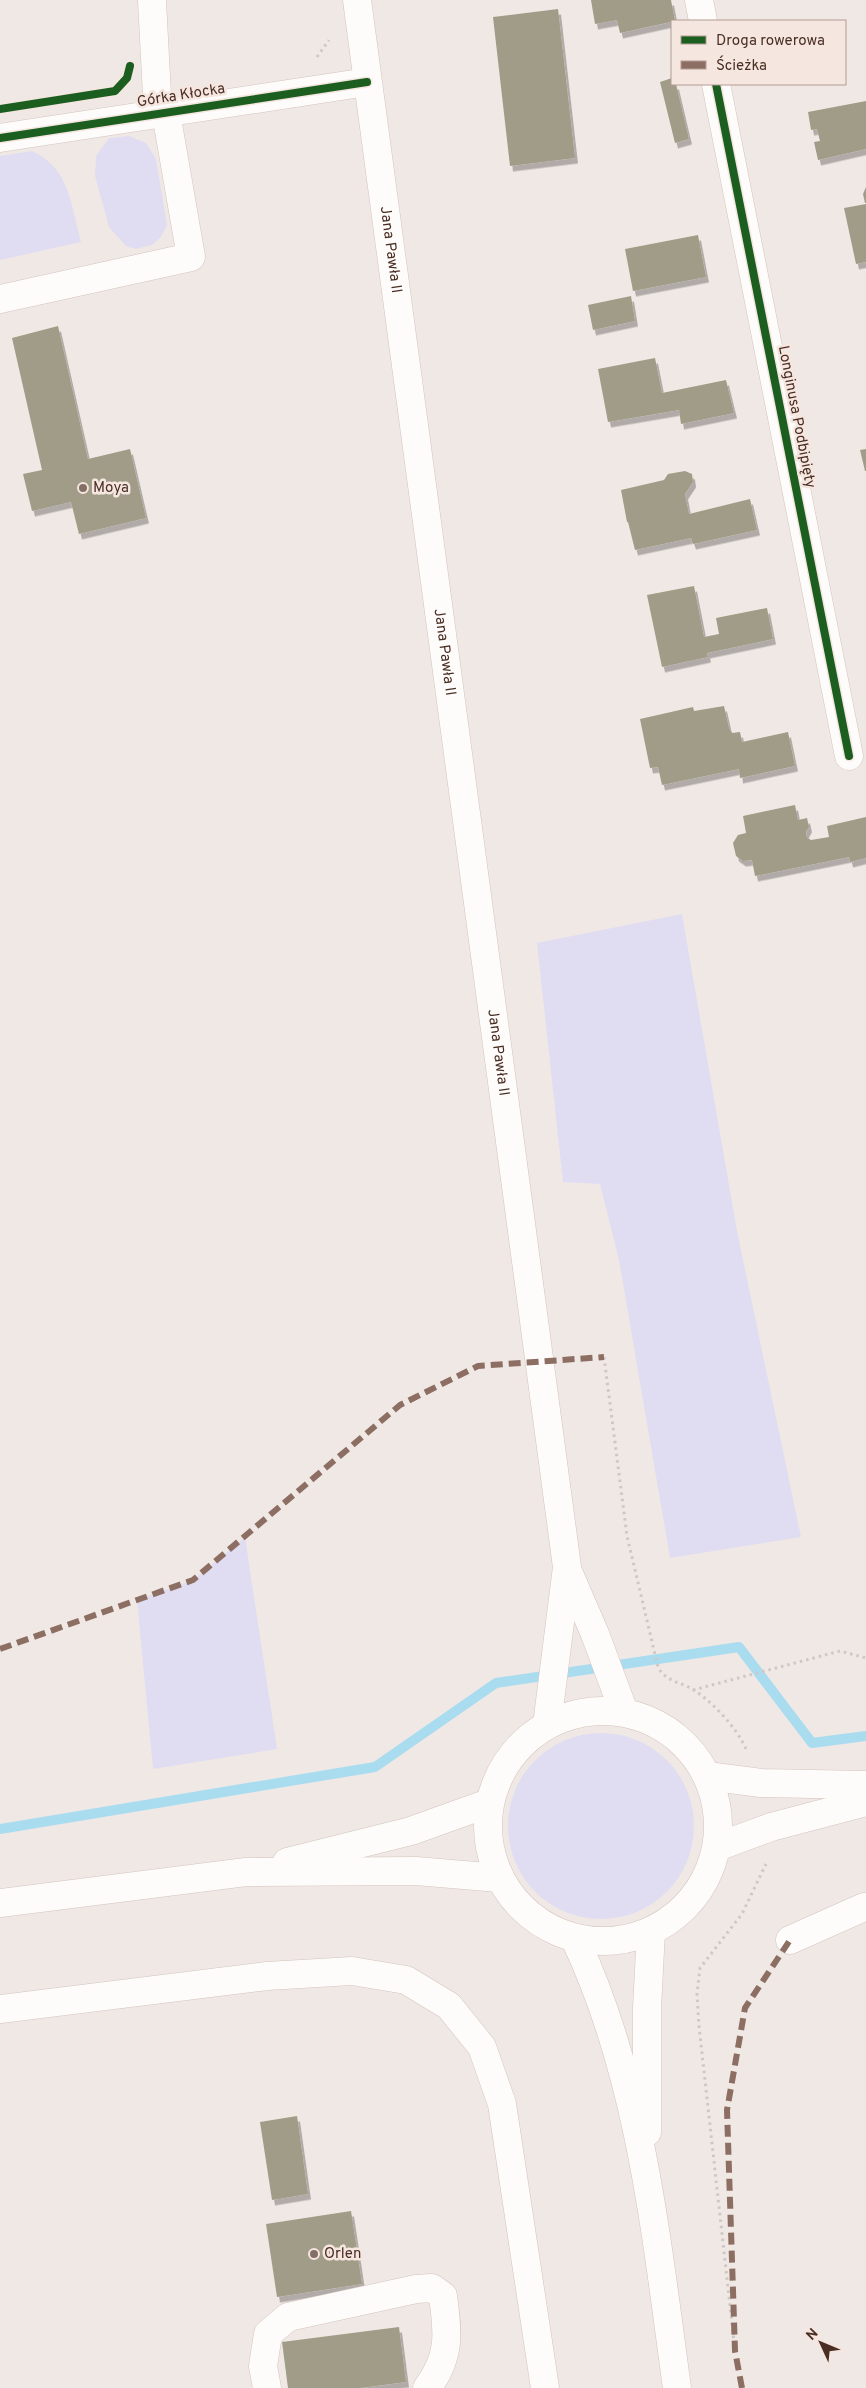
<svg xmlns="http://www.w3.org/2000/svg" width="866" height="2388" font-family="Overpass,sans-serif">
<style>
.green{fill:#e0ddf2}
.lines{fill:none;stroke-linecap:round;stroke-linejoin:round}
.stream{stroke:#a9dcef;stroke-width:10}
.building{fill:#a19c87;filter:url(#shadow)}
.minor-casing{stroke:#d4c3bc;stroke-width:29}
.major-casing{stroke:#d4c3bc;stroke-width:29}
.highway-casing{stroke:#d4c3bc;stroke-width:29}
.path{stroke:#cec8c5;stroke-width:3;stroke-dasharray:2.5 4;stroke-linecap:butt}
.minor{stroke:#fdfcfb;stroke-width:28}
.major{stroke:#fdfcfb;stroke-width:28}
.highway{stroke:#fdfcfb;stroke-width:28}
.quiet{stroke:#8d6e63;stroke-width:6;stroke-dasharray:12 6;stroke-linecap:butt}
.cycleway-casing{stroke:#f5e6e0;stroke-width:11}
.cycleway{stroke:#1b5e20;stroke-width:8}
.poi-dot{fill:#846f67;stroke:#f5e6e0;stroke-width:2}
.labels{text-anchor:middle;dominant-baseline:central;stroke-width:5;stroke-linejoin:round;paint-order:stroke}
.street-label{font-size:15px;fill:#4a2e23;stroke:#f5e6e0}
.poi-label{font-size:15px;fill:#4a2e23;stroke:#f5e6e0;text-anchor:start}
</style>
<defs>
<filter id="shadow"><feDropShadow dx="3" dy="5.5" stdDeviation="0" flood-color="#0004"/></filter>
</defs>
<rect width="100%" height="100%" fill="#f0e8e5"/>
<g class="green">
<polygon points="129,136 146,143 156,159 167,225 161,237 152,245 136,249 126,246 109,227 95,176 96,156 109,138"/>
<path d="M32,151C70,168 71,206 81,242L0,260V156Z"/>
<polygon points="682,914 737,1231 801,1537 670,1558 619,1260 600,1184 563,1182 537,943"/>
<polygon points="245,1537 277,1749 153,1769 137,1600 193,1580"/>
<circle cx="601" cy="1826" r="93"/>
</g>
<g class="lines">
<polyline class="stream" points="0,1829 375,1767 496,1683 739,1647 812,1743 866,1736"/>
</g>
<g class="building">
<polygon points="591,0 671,0 675,21 620,33 617,20 595,24"/>
<polygon points="558,9 575,158 510,166 493,17"/>
<polygon points="672,78 672,84 676,84 689,139 675,143 660,82"/>
<polygon points="866,101 866,149 818,160 814,142 820,141 817,129 811,130 808,112"/>
<polygon points="866,187 866,203 865,203 863,194"/>
<polygon points="866,204 866,262 856,264 844,208"/>
<polygon points="698,235 706,277 633,291 625,249"/>
<polygon points="631,296 635,321 593,330 588,305"/>
<polygon points="58,326 88,459 130,449 146,518 79,534 71,502 32,511 23,474 42,470 12,338"/>
<polygon points="655,358 662,393 726,380 734,413 681,424 679,410 608,422 598,369"/>
<polygon points="866,449 866,471 865,471 860,450"/>
<polygon points="685,471 692,474 693,482 685,494 689,514 750,499 757,530 693,544 691,538 635,550 628,522 627,522 621,490 664,480 668,474"/>
<polygon points="694,586 704,637 719,634 716,618 767,608 773,639 707,653 708,657 662,667 647,595"/>
<polygon points="724,706 729,728 732,733 740,732 742,742 788,732 795,766 740,778 739,769 662,785 658,767 650,768 640,719 693,707 694,711"/>
<polygon points="795,805 798,820 807,818 809,827 806,832 807,838 811,840 829,837 827,826 866,817 866,858 850,862 849,857 755,876 752,860 743,861 736,856 733,843 738,835 746,833 743,816"/>
<polygon points="297,2116 308,2194 272,2200 260,2122"/>
<polygon points="351,2211 362,2284 277,2297 266,2224"/>
<polygon points="399,2327 406,2382 360,2388 288,2388 282,2342"/>
</g>
<g class="lines">
<defs>
<g id="minor">
<polyline points="699,0 703,21"/>
<polyline points="152,1 158,114"/>
<polyline points="716,84 849,756"/>
<polyline points="0,138 367,82"/>
<polyline points="0,299 191,257 166,113"/>
<polyline points="790,1940 864,1907"/>
<polyline points="0,2009 267,1976 352,1971 406,1980 449,2006 482,2047 502,2104 545,2388"/>
<path d="M267,2388L263,2366L268,2334L288,2317L416,2289L432,2288L443,2296C448,2332 451,2357 427,2388"/>
</g>
<g id="major">
<path id="s1" d="M357,0L567,1567L547,1725"/>
<polyline points="567,1569 595,1634 624,1712"/>
<circle cx="603" cy="1826" r="115"/>
<polyline points="287,1862 411,1831 489,1803"/>
<polyline points="0,1903 246,1872 416,1871 499,1878"/>
<path d="M575,1939C641,2079 656,2236 677,2388"/>
<polyline points="647,2132 647,2008 651,1931"/>
</g>
<g id="highway">
<polyline points="707,1776 761,1783 866,1785"/>
<polyline points="717,1847 771,1827 866,1802"/>
</g>
</defs>
<use href="#minor" class="minor-casing"/>
<use href="#major" class="major-casing"/>
<use href="#highway" class="highway-casing"/>
<g class="path">
<polyline points="317,57 329,40"/>
<path d="M604,1357L627,1536L658,1667C665,1681 680,1682 692,1689C712,1701 737,1728 746,1749"/>
<polyline points="693,1690 840,1651 866,1658"/>
<polyline points="735,2351 699,2026 697,1994 700,1968 742,1914 766,1864"/>
</g>
<use href="#minor" class="minor"/>
<use href="#major" class="major"/>
<use href="#highway" class="highway"/>
<g class="quiet">
<polyline points="0,1649 193,1580 400,1405 478,1366 604,1357"/>
<polyline points="742,2388 735,2351 727,2110 745,2008 790,1940"/>
</g>
<defs>
<g id="cycleway">
<polyline points="716,84 849,756"/>
<polyline points="0,109 115,91 127,78 130,66"/>
<polyline points="0,138 367,82"/>
</g>
</defs>
<use href="#cycleway" class="cycleway-casing"/>
<use href="#cycleway" class="cycleway"/>
</g>
<g class="poi-dot">
<circle cx="83" cy="488" r="5"/>
<circle cx="314" cy="2254" r="5"/>
</g>
<g class="labels">
<g class="street-label">
<text transform="translate(181 96) rotate(-9)">Górka Kłocka</text>
<text stroke="none"><textPath href="#s1" startOffset="252">Jana Pawła II</textPath></text>
<text transform="translate(796 417) rotate(79)">Longinusa Podbipięty</text>
<text stroke="none"><textPath href="#s1" startOffset="658">Jana Pawła II</textPath></text>
<text stroke="none"><textPath href="#s1" startOffset="1062">Jana Pawła II</textPath></text>
</g>
<g class="poi-label">
<text x="93" y="488">Moya</text>
<text x="324" y="2254">Orlen</text>
</g>
</g>
<rect x="671" y="20" width="175" height="65" fill="#f5e6e0" stroke="#b19c94"/>
<rect x="681" y="36" width="25" height="8" fill="#1b5e20" stroke="#b19c94"/>
<text x="716" y="45" font-size="15" fill="#4a2e23">Droga rowerowa</text>
<rect x="681" y="61" width="25" height="8" fill="#8d6e63" stroke="#b19c94"/>
<text x="716" y="70" font-size="15" fill="#4a2e23">Ścieżka</text>
<g transform="translate(821 2343) rotate(314)" stroke="#f5e6e0" stroke-width="4" paint-order="stroke">
<path d="M0-4L9 19L0 12L-9 19Z" fill="#4a2e23"/>
<text y="-8" font-size="14" font-weight="bold" text-anchor="middle" fill="#4a2e23">N</text>
</g>
</svg>
